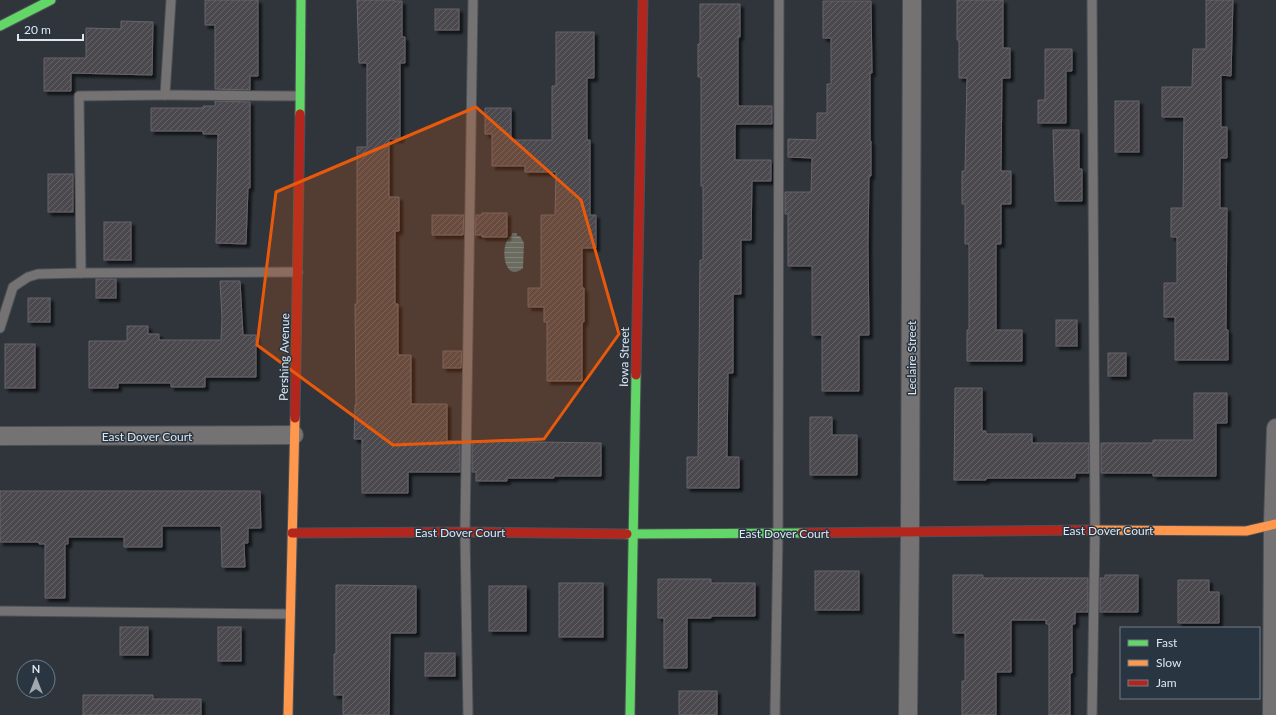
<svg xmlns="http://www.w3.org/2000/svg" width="1276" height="715" font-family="Lato,sans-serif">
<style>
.water{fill:url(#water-rules)}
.building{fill:url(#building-hatch);stroke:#67656a;filter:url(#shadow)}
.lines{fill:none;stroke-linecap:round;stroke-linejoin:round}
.lane-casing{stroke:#4c5157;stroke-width:11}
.street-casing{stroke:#4c5157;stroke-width:20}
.fast-casing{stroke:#4c5157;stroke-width:11}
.slow-casing{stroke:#4c5157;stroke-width:11}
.jam-casing{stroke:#4c5157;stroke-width:11}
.lane{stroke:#747273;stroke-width:9}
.street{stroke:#747273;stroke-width:18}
.fast{stroke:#63d668;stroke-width:9}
.slow{stroke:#ff974d;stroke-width:9}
.jam{stroke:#b3261e;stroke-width:9}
.marked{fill:#e8590c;fill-opacity:0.2;stroke:#e8590c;stroke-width:3;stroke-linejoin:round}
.labels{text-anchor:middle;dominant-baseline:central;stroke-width:3;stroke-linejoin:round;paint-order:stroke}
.street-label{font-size:12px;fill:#dee6ee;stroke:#293541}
</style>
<defs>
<pattern id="water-rules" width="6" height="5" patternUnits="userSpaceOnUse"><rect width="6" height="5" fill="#4b7177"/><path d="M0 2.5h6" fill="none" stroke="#6d8c91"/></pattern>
<pattern id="building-hatch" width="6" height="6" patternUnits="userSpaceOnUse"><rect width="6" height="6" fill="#4b494e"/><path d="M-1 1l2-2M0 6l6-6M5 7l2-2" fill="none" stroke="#646368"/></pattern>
<filter id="shadow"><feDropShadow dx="3.5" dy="3.5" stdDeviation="1" flood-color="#0009"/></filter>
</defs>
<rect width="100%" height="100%" fill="#2f353b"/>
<path class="water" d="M512,233H517V236H520L524,243L523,268C504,285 498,243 512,235Z"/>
<g class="building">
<polygon points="205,0 258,0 258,76 250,76 250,90 215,89 215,25 205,25"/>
<polygon points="357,0 394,0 394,1 402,1 402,37 405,37 405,63 400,63 400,139 389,139 389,197 399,197 399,231 395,231 395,304 398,304 398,355 411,355 411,404 447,404 447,441 460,441 460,472 408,472 408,493 362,493 362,439 354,439 355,405 356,405 355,304 357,304 357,147 367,147 367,63 359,63"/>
<polygon points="957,0 1003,0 1003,48 1010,48 1010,78 1002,78 1001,171 1011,171 1011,204 1001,204 1001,244 996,244 996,330 1022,330 1022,361 967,361 967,330 969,330 969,244 965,244 965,204 962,204 962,171 965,171 967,78 959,78 959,40 957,40"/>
<polygon points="1206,0 1233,0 1231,76 1221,75 1221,127 1227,127 1227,158 1220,158 1220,208 1227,208 1226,330 1228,330 1228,360 1175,360 1175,317 1164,317 1164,283 1177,283 1177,237 1171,237 1171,208 1183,208 1184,117 1162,117 1162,87 1192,87 1193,49 1206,49"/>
<polygon points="823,1 871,1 872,73 870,73 870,141 871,141 871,176 869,176 868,245 869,335 859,335 859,391 822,391 822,335 812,335 812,266 788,266 788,214 785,214 785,192 811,192 812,158 788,157 788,139 817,140 817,113 827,113 827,84 831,84 831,38 823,38"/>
<polygon points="700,4 740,4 740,37 738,37 738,106 772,106 772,124 736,124 735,127 735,160 771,160 771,181 752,181 751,240 741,240 741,294 733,294 733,373 728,373 727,457 739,457 739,488 687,488 687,457 698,457 700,260 703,260 703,186 701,186 701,77 698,77 698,44 700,44"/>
<rect x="435" y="9" width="24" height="21"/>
<polygon points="121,21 153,22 152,75 71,73 71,91 44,91 44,58 86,58 86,28 121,29"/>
<polygon points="556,32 594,32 594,78 587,78 587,140 590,140 590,215 596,215 596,248 582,248 582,288 584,288 584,322 582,322 582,381 547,381 547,322 544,322 544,307 528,307 528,288 541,288 541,215 555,215 556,172 525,172 525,166 492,166 492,134 485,134 485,108 511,108 511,140 552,140 552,86 556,86"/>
<polygon points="1045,49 1072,49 1072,71 1066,71 1066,123 1038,123 1038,100 1045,100"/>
<polygon points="215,101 250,102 250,188 248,188 246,244 216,243 218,134 203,134 203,131 151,131 151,108 203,108 203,106 215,106"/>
<rect x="1115" y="101" width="24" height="51"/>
<polygon points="1053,130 1079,130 1079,169 1082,169 1082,201 1055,201"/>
<rect x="48" y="174" width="25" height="38"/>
<polygon points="482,213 507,213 507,237 482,237 482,235 475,235 476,215 482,215"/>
<polygon points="432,215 464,215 463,235 432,235"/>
<rect x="104" y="222" width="27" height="38"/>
<rect x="96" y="279" width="20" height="19"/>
<polygon points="220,281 240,281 243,335 256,335 256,377 205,377 205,387 171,387 171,383 118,383 118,388 89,388 89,341 127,341 127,326 148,326 148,334 159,334 159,340 221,340 222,318"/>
<rect x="28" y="298" width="22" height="24"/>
<rect x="1056" y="320" width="21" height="26"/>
<rect x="5" y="344" width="30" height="44"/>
<polygon points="443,351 462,351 461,368 443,368"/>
<rect x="1108" y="353" width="18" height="23"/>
<polygon points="955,388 982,388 982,431 986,431 986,434 1032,434 1032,443 1089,443 1089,473 1075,473 1075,478 986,478 986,480 954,480"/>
<polygon points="1194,393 1227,393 1227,423 1216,423 1216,476 1153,476 1153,473 1101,473 1101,443 1153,443 1153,440 1194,440"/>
<polygon points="810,417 832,417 832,435 857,435 857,475 810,475"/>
<polygon points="472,441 601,443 601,476 554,476 554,478 507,478 507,481 476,481 476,472 472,472"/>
<polygon points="0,491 260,491 261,528 248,528 248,543 244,543 245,567 222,567 221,526 162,526 162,547 124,547 124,537 68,537 68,544 65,544 65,598 45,598 45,544 39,544 39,542 0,542"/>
<rect x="815" y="571" width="44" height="39"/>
<polygon points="953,575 983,575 983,578 1088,578 1088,612 1075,612 1075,624 1072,624 1072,673 1070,673 1070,715 1049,715 1049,624 1046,624 1046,620 1011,620 1011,672 996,672 996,715 962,715 962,681 965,681 965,633 953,633"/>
<polygon points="1105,575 1138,575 1138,612 1100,612 1100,578 1105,578"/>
<polygon points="658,579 711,579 711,583 755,583 755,616 711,616 711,618 687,618 687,668 664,668 664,618 658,618"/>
<polygon points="1178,580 1209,580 1209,592 1219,592 1219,623 1178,623"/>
<rect x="559" y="583" width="44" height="54"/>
<polygon points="336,585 416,586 416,633 390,633 389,715 343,715 343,695 334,695 334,654 336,654"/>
<rect x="489" y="586" width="37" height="45"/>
<rect x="120" y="627" width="28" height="28"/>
<rect x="218" y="627" width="23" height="34"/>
<rect x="425" y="653" width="30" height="23"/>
<rect x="679" y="691" width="38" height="24"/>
<polygon points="83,695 153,695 153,699 201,699 201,715 83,715"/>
</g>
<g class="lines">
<defs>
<g id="lane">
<polyline points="1092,0 1095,530 1092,715"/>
<polyline points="165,95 300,96"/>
<polyline points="81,273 298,272"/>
<polyline points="0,328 13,287 28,277 38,274 81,273 79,96 165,95 171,0"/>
<polyline points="0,611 290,614"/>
<polyline points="468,715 465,532 473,0"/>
<polyline points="775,715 778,533 779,0"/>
</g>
<g id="street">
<polyline points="0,436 294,435"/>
<polyline points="908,715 910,532 912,0"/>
<polyline points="1272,715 1273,524 1276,428"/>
</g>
<g id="fast">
<polyline points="0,26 51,0"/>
<polyline points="300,114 301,0"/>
<polyline points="627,534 802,533"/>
<polyline points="630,715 636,375"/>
</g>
<g id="slow">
<polyline points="1092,530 1246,531 1276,524"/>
<polyline points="288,715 295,418"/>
</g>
<g id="jam">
<polyline points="636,375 643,0"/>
<polyline points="295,418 300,114"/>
<polyline points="292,533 465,532 627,534"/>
<polyline points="802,533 1092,530"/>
</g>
</defs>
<use href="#lane" class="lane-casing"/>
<use href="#street" class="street-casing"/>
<use href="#fast" class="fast-casing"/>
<use href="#slow" class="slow-casing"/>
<use href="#jam" class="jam-casing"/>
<use href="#lane" class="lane"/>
<use href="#street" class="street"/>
<use href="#fast" class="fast"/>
<use href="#slow" class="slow"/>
<use href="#jam" class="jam"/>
</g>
<path class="marked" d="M476,107L581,200L619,334L544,439L393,445L257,345L276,192Z"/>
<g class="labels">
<g class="street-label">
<text transform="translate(284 357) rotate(-89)">Pershing Avenue</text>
<text transform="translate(624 357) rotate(-89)">Iowa Street</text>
<text transform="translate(911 358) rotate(-90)">Leclaire Street</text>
<text x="147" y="436">East Dover Court</text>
<text x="1108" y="530">East Dover Court</text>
<text x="460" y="532">East Dover Court</text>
<text x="784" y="533">East Dover Court</text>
</g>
</g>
<rect x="1120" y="627" width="140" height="72" fill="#293541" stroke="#717c86"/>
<rect x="1128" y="640" width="20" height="6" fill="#63d668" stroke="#717c86"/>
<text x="1156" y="647" font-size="12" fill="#dee6ee">Fast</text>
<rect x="1128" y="660" width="20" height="6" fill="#ff974d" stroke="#717c86"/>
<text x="1156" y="667" font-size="12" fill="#dee6ee">Slow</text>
<rect x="1128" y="680" width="20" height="6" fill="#b3261e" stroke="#717c86"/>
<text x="1156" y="687" font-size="12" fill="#dee6ee">Jam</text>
<g transform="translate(36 679)"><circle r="19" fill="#293541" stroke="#717c86"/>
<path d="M0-3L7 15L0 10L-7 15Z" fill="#a1a8af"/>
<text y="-6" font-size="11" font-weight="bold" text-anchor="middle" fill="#dee6ee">N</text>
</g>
<path d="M18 34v6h65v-6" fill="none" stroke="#dee6ee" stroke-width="2"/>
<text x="24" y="34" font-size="12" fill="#dee6ee" stroke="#293541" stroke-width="3" paint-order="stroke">20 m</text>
</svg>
